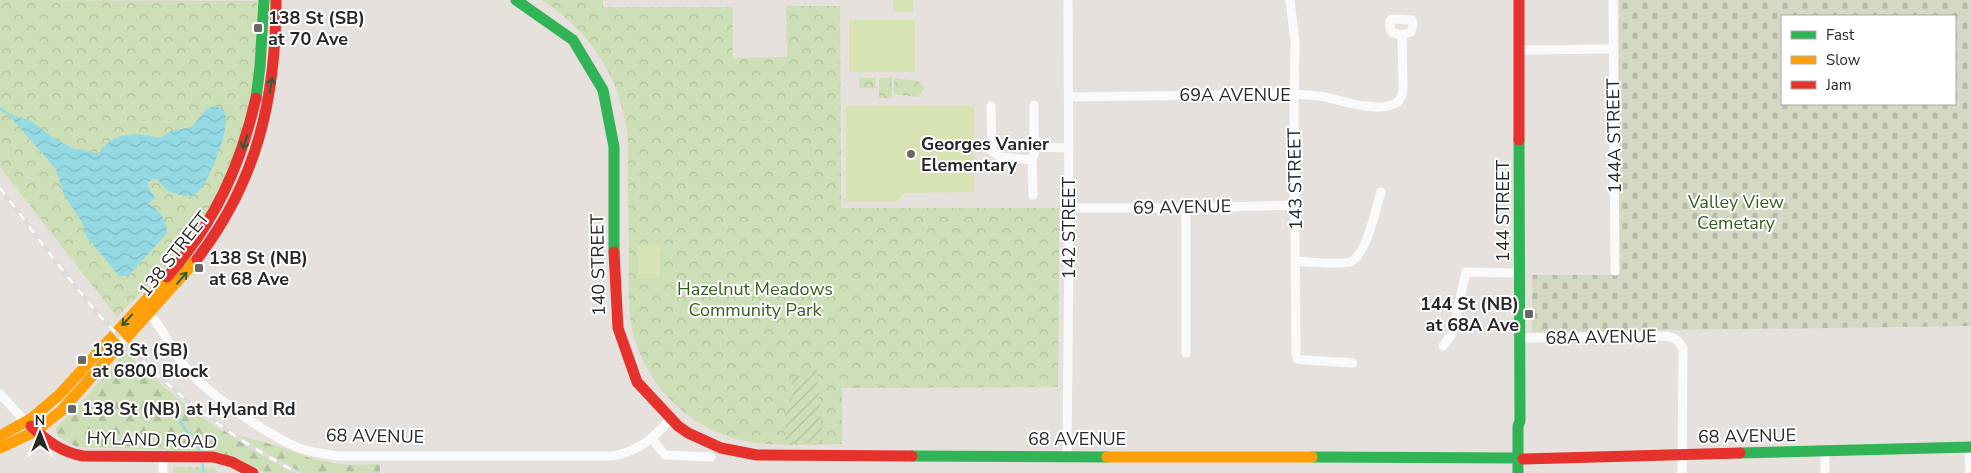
<svg xmlns="http://www.w3.org/2000/svg" width="1971" height="473" font-family="'Nunito Sans',sans-serif">
<style>
.forest{fill:url(#forest-firs)}
.cemetery{fill:url(#cemetery-stones);fill-rule:evenodd}
.park{fill:url(#park-crowns)}
.garden{fill:url(#garden-furrows)}
.pitch{fill:#d8e3b4}
.water{fill:url(#water-waves)}
.lines{fill:none;stroke-linecap:round;stroke-linejoin:round}
.stream{stroke:#93dae4;stroke-width:2.5}
.street{stroke:#fbfafa;stroke-width:9}
.fast{stroke:#30b455;stroke-width:11}
.slow{stroke:#ff9f0a;stroke-width:11}
.jam{stroke:#e5322d;stroke-width:11}
.rail-casing{stroke:#dcdcdd;stroke-width:4.5}
.rail{stroke:#fff;stroke-width:2.5;stroke-dasharray:8;stroke-linecap:butt}
.oneway{stroke:#2b5f39}
.poi-dot{fill:#6a6866;stroke:#fff;stroke-width:2}
.labels{text-anchor:middle;dominant-baseline:central;stroke-width:4;stroke-linejoin:round;paint-order:stroke}
.poi-label{font-size:18px;font-weight:bold;fill:#272727;stroke:#fff;text-anchor:start}
.street-label{font-size:18px;fill:#272727;stroke:#fff}
.park-label{font-size:18px;fill:#335f1c;stroke:#fff}
</style>
<defs>
<pattern id="forest-firs" width="22" height="20" patternUnits="userSpaceOnUse" patternTransform="scale(1.25)"><rect width="22" height="20" fill="#cddfb6"/><path d="M5 1l3.5 6h-7zM16 11l3.5 6h-7z" fill="#b0bf9c"/></pattern>
<pattern id="cemetery-stones" width="16" height="16" patternUnits="userSpaceOnUse" patternTransform="scale(1.25)"><rect width="16" height="16" fill="#d4d9c4"/><path d="M2 7V4a2 2 0 0 1 4 0v3zM10 15v-3a2 2 0 0 1 4 0v3z" fill="#b6baa8"/></pattern>
<pattern id="park-crowns" width="20" height="18" patternUnits="userSpaceOnUse" patternTransform="scale(1.25)"><rect width="20" height="18" fill="#cddfb6"/><path d="M2 6a3 3 0 1 1 6 0M12 15a3 3 0 1 1 6 0" fill="none" stroke="#b0bf9c"/></pattern>
<pattern id="garden-furrows" width="10" height="10" patternUnits="userSpaceOnUse" patternTransform="scale(1.25)"><rect width="10" height="10" fill="#cddfb6"/><path d="M-1 1l2-2M0 10L10 0M9 11l2-2" fill="none" stroke="#b0bf9c"/></pattern>
<pattern id="water-waves" width="16" height="10" patternUnits="userSpaceOnUse" patternTransform="scale(1.25)"><rect width="16" height="10" fill="#93dae4"/><path d="M0 5q4-4 8 0t8 0" fill="none" stroke="#7fbbc4"/></pattern>
</defs>
<rect width="100%" height="100%" fill="#e6e1dc"/>
<polygon class="forest" points="125,352 185,405 220,430 281,447 310,458 346,465 380,464 380,473 265,473 234,457 164,450 77,447 59,437 56,431 57,426 71,414"/>
<path class="cemetery" d="M1619,0H1971V326L1532,332V275H1619ZM1782,16H1955V104H1782Z"/>
<g class="park">
<path d="M0,0L257,1C257,30 257,59 253,88C244,144 219,200 185,244C165,270 140,293 117,317L0,167Z"/>
<path d="M542,0H603V7H733V58L787,57L786,6H840L841,208H1059L1058,387L842,388V444C808,444 770,448 736,439C683,424 641,379 631,324C627,298 629,271 629,244C628,209 628,173 628,138C621,80 592,32 542,0Z"/>
<rect x="859" y="78" width="16" height="10"/>
<rect x="879" y="78" width="13" height="20"/>
<polygon points="894,78 918,81 924,88 918,97 894,94"/>
<polygon points="173,467 213,468 219,473 173,473"/>
</g>
<polygon class="garden" points="817,369 823,443 786,442 785,407 793,405 792,379"/>
<g class="pitch">
<rect x="893" y="0" width="20" height="12"/>
<rect x="849" y="20" width="66" height="52"/>
<polygon points="846,106 974,106 974,192 904,193 896,202 846,202"/>
<rect x="638" y="246" width="22" height="32"/>
</g>
<path class="water" d="M215,106L223,109C224,111 226,113 226,116C228,132 210,180 199,191C193,197 185,197 177,194C167,191 162,187 157,178L148,182L147,185L155,198L148,204C159,208 167,221 167,233L128,276H119L87,237L82,222L64,195L56,169L7,113L31,121L55,139L75,149L85,150L98,154C114,131 135,132 160,138L171,131L191,127L195,123L206,109Z"/>
<g class="lines">
<g class="stream">
<polyline points="1,109 7,113"/>
<polyline points="170,403 172,410 200,450"/>
<polyline points="203,464 203,473"/>
</g>
<g class="street">
<polyline points="1290,0 1295,42 1294,104 1296,355 1297,359 1304,360 1353,363"/>
<polyline points="1613,0 1615,271"/>
<polygon points="1392,19 1412,20 1413,24 1411,32 1402,35 1393,33 1390,29 1390,21"/>
<polyline points="1519,50 1613,49"/>
<path d="M1069,97L1294,94C1305,95 1315,95 1325,97C1345,101 1379,114 1398,102L1402,95L1403,86L1402,35"/>
<polyline points="991,106 992,151 1000,157 1032,160"/>
<polyline points="1037,147 1069,148"/>
<polyline points="1033,195 1032,160 1037,147 1034,136 1034,105"/>
<polyline points="1069,208 1186,208 1295,205"/>
<path d="M1296,261C1309,262 1339,265 1350,262C1366,257 1376,208 1381,192"/>
<path d="M149,314C165,329 171,351 186,368C208,394 267,435 299,448C311,452 324,454 337,456H612C638,452 653,438 670,420"/>
<polyline points="1520,338 1668,336 1677,340 1683,348 1682,473"/>
<polyline points="1443,346 1452,334 1466,272 1521,273"/>
<polyline points="1186,353 1186,208"/>
<polyline points="0,394 27,423"/>
<polyline points="652,439 665,455 711,457"/>
<polyline points="1969,447 1970,473"/>
<polyline points="1825,451 1825,473"/>
<polyline points="163,456 163,473"/>
<polyline points="1067,457 1069,243 1068,0"/>
</g>
<g class="fast">
<polyline points="516,0 573,40 603,90 614,147 614,252"/>
<polyline points="256,98 260,67 264,0"/>
<polyline points="1740,453 1971,447"/>
<polyline points="912,456 1107,457"/>
<polyline points="1312,457 1518,458"/>
<polyline points="1518,473 1518,426 1520,421 1519,140"/>
</g>
<g class="slow">
<polyline points="0,436 32,418 59,395 167,277"/>
<polyline points="0,448 36,431 61,411 197,259"/>
<polyline points="1107,457 1312,457"/>
</g>
<g class="jam">
<polyline points="1519,0 1519,140"/>
<polyline points="614,252 618,328 637,382 678,426 688,433 721,448 757,455 912,456"/>
<path d="M197,259C258,180 276,97 276,0"/>
<path d="M167,277C214,223 240,168 256,98"/>
<path d="M31,426C47,441 61,452 83,456L213,457L232,462L253,473"/>
<polyline points="1523,459 1740,453"/>
</g>
<defs>
<path id="rail" d="M0,188C40,240 78,294 123,341C173,394 233,439 298,473"/>
</defs>
<use href="#rail" class="rail-casing"/>
<use href="#rail" class="rail"/>
</g>
<defs><path id="oneway-shaft" d="M-6 0H5M1.5-3L5.5 0L1.5 3" fill="none" stroke-width="1.6" stroke-linecap="round" stroke-linejoin="round" transform="scale(1.25)"/></defs>
<g class="oneway">
<use href="#oneway-shaft" transform="translate(271 85) rotate(-81)"/>
<use href="#oneway-shaft" transform="translate(245 142) rotate(108)"/>
<use href="#oneway-shaft" transform="translate(182 278) rotate(-49)"/>
<use href="#oneway-shaft" transform="translate(127 320) rotate(133)"/>
</g>
<g class="poi-dot">
<rect x="253" y="23" width="10" height="10" rx="2.5"/>
<circle cx="911" cy="154" r="5"/>
<rect x="194" y="263" width="10" height="10" rx="2.5"/>
<rect x="1524" y="309" width="10" height="10" rx="2.5"/>
<rect x="77" y="355" width="10" height="10" rx="2.5"/>
<rect x="67" y="404" width="10" height="10" rx="2.5"/>
</g>
<g class="labels">
<g class="poi-label">
<text x="268" y="18">138 St (SB)<tspan x="268" dy="21">at 70 Ave</tspan></text>
<text x="921" y="144">Georges Vanier<tspan x="921" dy="21">Elementary</tspan></text>
<text x="209" y="258">138 St (NB)<tspan x="209" dy="21">at 68 Ave</tspan></text>
<text x="1519" y="304" text-anchor="end">144 St (NB)<tspan x="1519" dy="21">at 68A Ave</tspan></text>
<text x="92" y="350">138 St (SB)<tspan x="92" dy="21">at 6800 Block</tspan></text>
<text x="82" y="409">138 St (NB) at Hyland Rd</text>
</g>
<g class="street-label">
<text x="1235" y="95">69A AVENUE</text>
<text transform="translate(1614 136) rotate(-91)">144A STREET</text>
<text transform="translate(1295 179) rotate(-91)">143 STREET</text>
<text transform="translate(1182 207) rotate(-1)">69 AVENUE</text>
<text transform="translate(1503 211) rotate(-90)">144 STREET</text>
<text transform="translate(1069 228) rotate(-90)">142 STREET</text>
<text transform="translate(174 254) rotate(-52)">138 STREET</text>
<text transform="translate(598 265) rotate(-91)">140 STREET</text>
<text transform="translate(1601 337) rotate(-1)">68A AVENUE</text>
<text transform="translate(375 436) rotate(1)">68 AVENUE</text>
<text transform="translate(1747 436) rotate(-1)">68 AVENUE</text>
<text x="1077" y="439">68 AVENUE</text>
<text transform="translate(152 440) rotate(2)">HYLAND ROAD</text>
</g>
<g class="park-label">
<text x="1736" y="202">Valley View<tspan x="1736" dy="21">Cemetary</tspan></text>
<text x="755" y="289">Hazelnut Meadows<tspan x="755" dy="21">Community Park</tspan></text>
</g>
</g>
<rect x="1781" y="15" width="175" height="90" fill="#ffffff" stroke="#a9a9a9"/>
<rect x="1791" y="31" width="25" height="8" fill="#30b455" stroke="#a9a9a9"/>
<text x="1826" y="40" font-size="15" fill="#272727">Fast</text>
<rect x="1791" y="56" width="25" height="8" fill="#ff9f0a" stroke="#a9a9a9"/>
<text x="1826" y="65" font-size="15" fill="#272727">Slow</text>
<rect x="1791" y="81" width="25" height="8" fill="#e5322d" stroke="#a9a9a9"/>
<text x="1826" y="90" font-size="15" fill="#272727">Jam</text>
<g transform="translate(40 433)" stroke="#ffffff" stroke-width="4" paint-order="stroke">
<path d="M0-4L9 19L0 12L-9 19Z" fill="#272727"/>
<text y="-8" font-size="14" font-weight="bold" text-anchor="middle" fill="#272727">N</text>
</g>
</svg>
